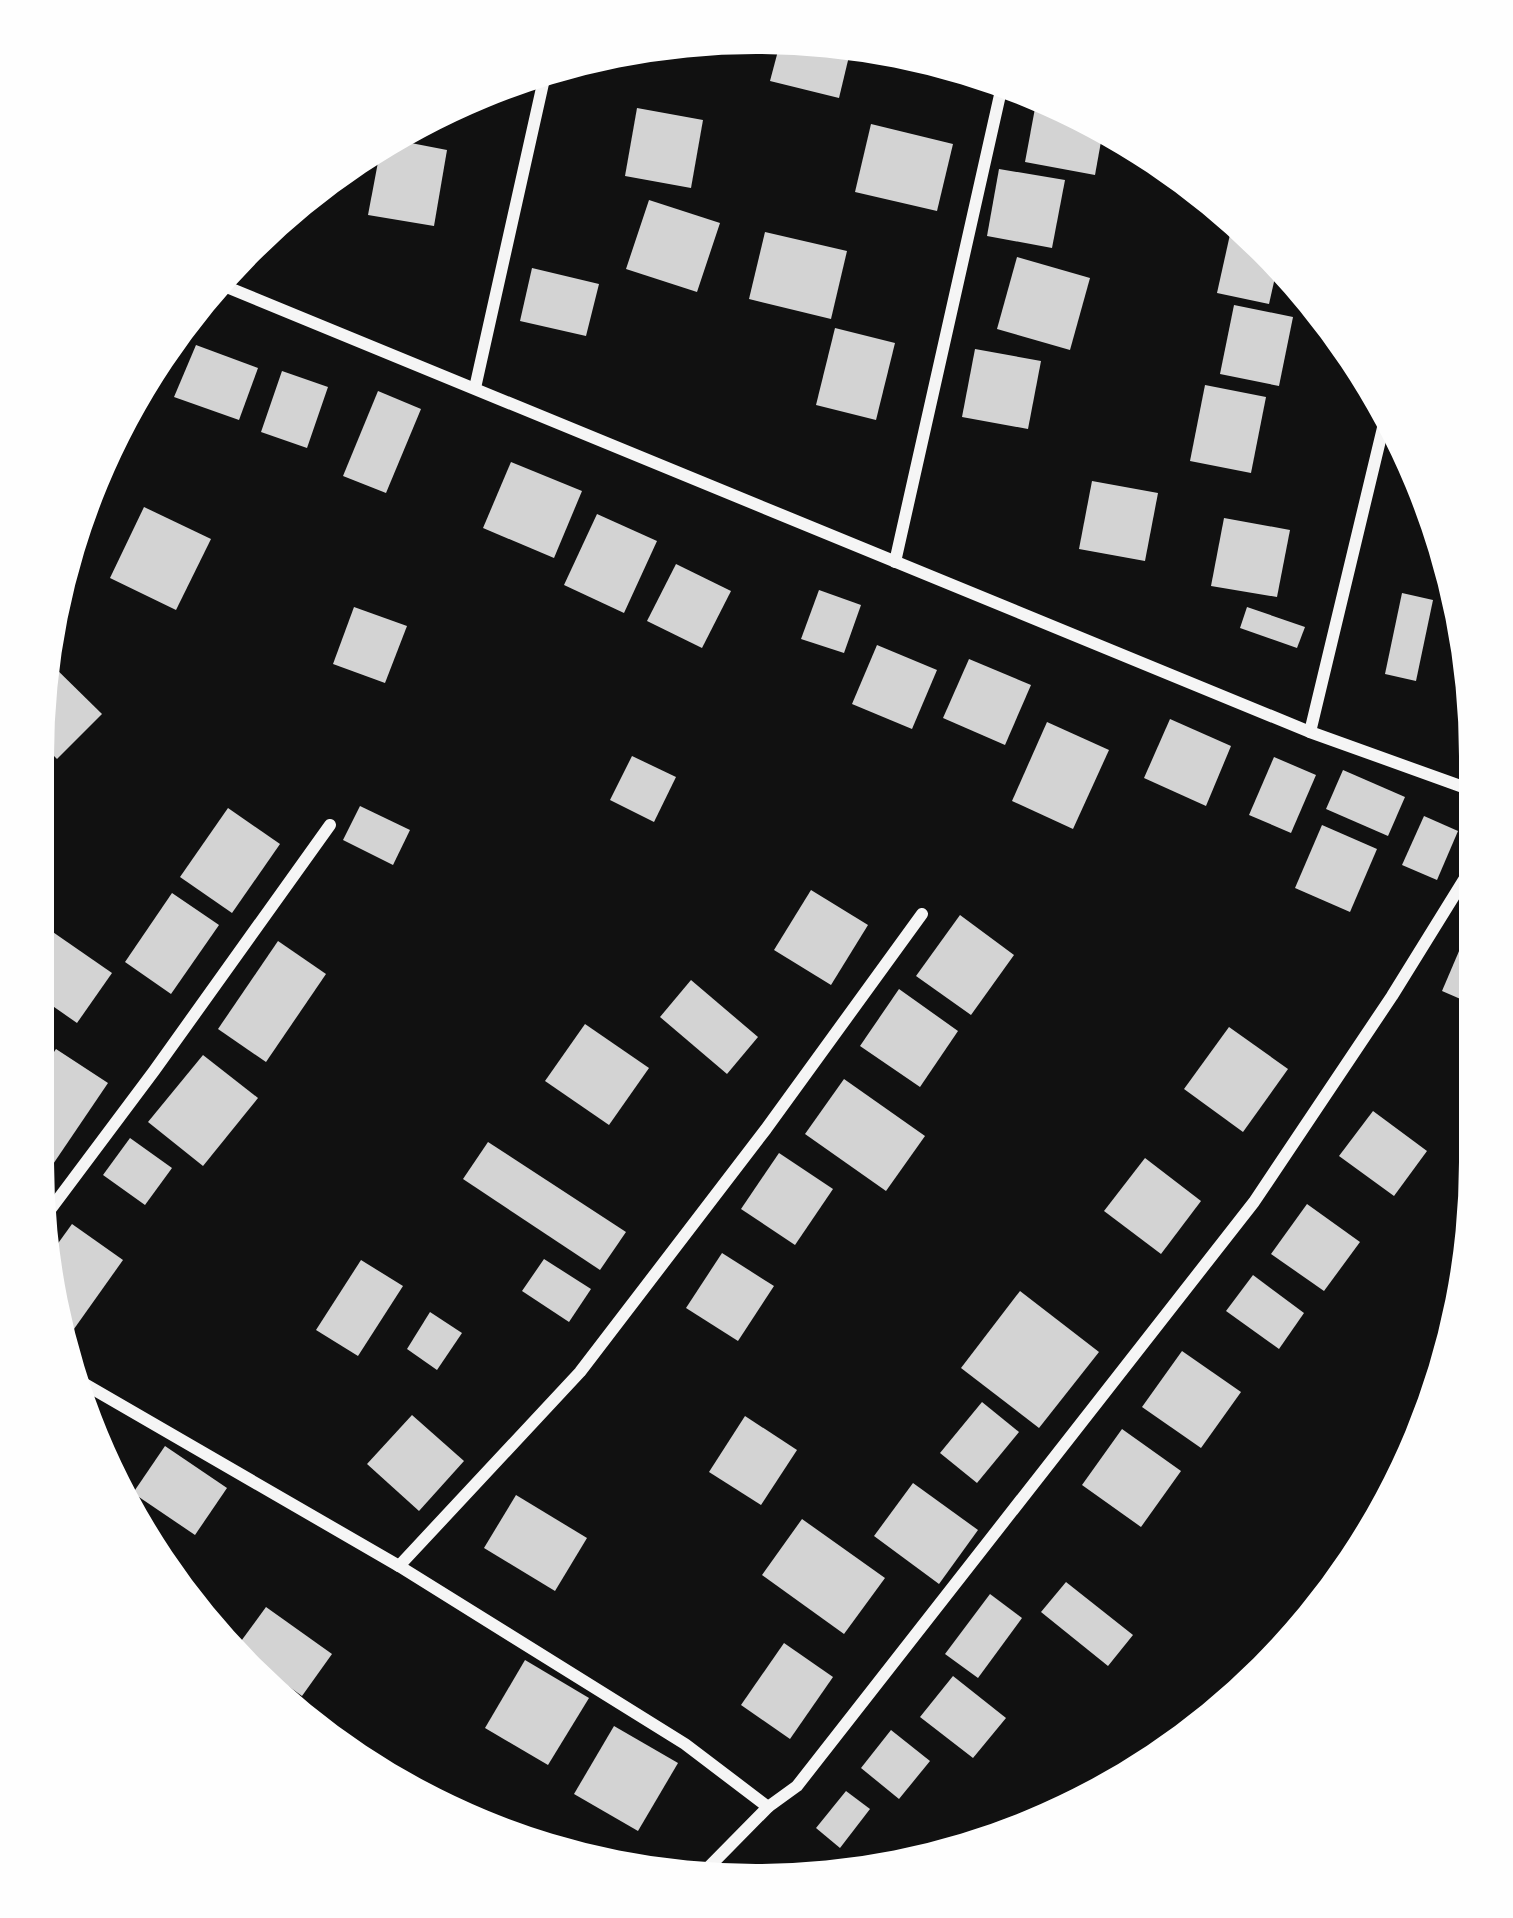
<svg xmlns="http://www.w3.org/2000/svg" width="1513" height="1918" font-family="Commissioner,sans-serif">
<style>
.building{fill:#d3d3d3}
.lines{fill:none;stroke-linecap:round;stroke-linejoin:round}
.minor{stroke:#f5f5f5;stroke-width:12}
</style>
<rect width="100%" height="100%" fill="#111"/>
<g class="building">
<polygon points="779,47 850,52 839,98 770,81"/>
<polygon points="1036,103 1102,136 1095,175 1025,162"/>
<polygon points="637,108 703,120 691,188 625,176"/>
<polygon points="871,124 953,144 937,211 855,192"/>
<polygon points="385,138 447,150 434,226 368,215 382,141"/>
<polygon points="999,169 1065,180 1052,248 987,236"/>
<polygon points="649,200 720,223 697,292 626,269"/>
<polygon points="1231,230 1241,232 1276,273 1269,304 1217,293"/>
<polygon points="765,232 847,251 831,319 749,299"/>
<polygon points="1017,257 1090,278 1070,350 997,329"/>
<polygon points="532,268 599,284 586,336 520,321"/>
<polygon points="1234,305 1293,317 1279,386 1220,374"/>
<polygon points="835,328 895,343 876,420 816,405"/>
<polygon points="196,345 258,368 239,420 174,397"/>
<polygon points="975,349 1041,361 1028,429 962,417"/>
<polygon points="282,371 328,387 307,448 261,432"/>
<polygon points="1205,385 1266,397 1251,473 1190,461"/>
<polygon points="378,391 421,409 386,493 343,476"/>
<polygon points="511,462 582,491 554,558 483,528"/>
<polygon points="1092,481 1158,493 1145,561 1079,549"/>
<polygon points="144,507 211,539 176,610 110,578"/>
<polygon points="597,514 657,541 624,613 564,585"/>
<polygon points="1224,518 1290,530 1277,597 1211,586"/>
<polygon points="676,564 731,591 702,648 647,621"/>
<polygon points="819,590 861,605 844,653 801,639"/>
<polygon points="1402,593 1433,600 1416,681 1385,674"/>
<polygon points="354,607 407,626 385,683 333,664"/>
<polygon points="1247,607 1305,627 1297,648 1240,628"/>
<polygon points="877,645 937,670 912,729 852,704"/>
<polygon points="45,658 102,714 57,759 34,736 35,710"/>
<polygon points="969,659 1031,685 1005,745 943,718"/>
<polygon points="1170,719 1231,746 1206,806 1144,778"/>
<polygon points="1047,722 1109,750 1073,829 1012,801"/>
<polygon points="632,756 676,777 654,822 610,800"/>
<polygon points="1274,757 1316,775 1291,833 1249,815"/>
<polygon points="1343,770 1405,797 1388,836 1326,809"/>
<polygon points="360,806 410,830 393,865 343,840"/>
<polygon points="228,808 280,844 232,913 180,877"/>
<polygon points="1424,816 1458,831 1437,880 1402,865"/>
<polygon points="1322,825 1377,849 1350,912 1295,888"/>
<polygon points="811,890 868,925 831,985 774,950"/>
<polygon points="172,893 219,925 171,994 125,962"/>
<polygon points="960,915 1014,955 971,1015 916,976"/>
<polygon points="1474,916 1472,1004 1442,991"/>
<polygon points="34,919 112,973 77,1023 34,993"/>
<polygon points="278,941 326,974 266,1062 218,1029"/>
<polygon points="691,980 758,1037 727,1074 660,1017"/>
<polygon points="899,989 958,1031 920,1087 860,1046"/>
<polygon points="585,1024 649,1068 609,1125 545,1081"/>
<polygon points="1229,1027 1288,1069 1243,1132 1184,1089"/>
<polygon points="56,1049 108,1083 45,1176 34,1168 33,1162 33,1083"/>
<polygon points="203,1055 258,1098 203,1166 148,1122"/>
<polygon points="844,1079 925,1136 886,1191 805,1134"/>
<polygon points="1373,1111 1427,1151 1394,1196 1339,1156"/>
<polygon points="130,1138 172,1168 145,1205 103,1175"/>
<polygon points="488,1142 626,1232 600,1270 463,1179"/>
<polygon points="779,1153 833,1189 795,1245 741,1209"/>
<polygon points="1145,1158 1201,1201 1161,1254 1104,1211"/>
<polygon points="1307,1204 1360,1242 1324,1291 1271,1254"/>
<polygon points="72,1224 123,1260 69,1336 55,1326 46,1260"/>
<polygon points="722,1253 774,1286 738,1341 686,1308"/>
<polygon points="544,1259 591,1289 569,1322 522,1291"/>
<polygon points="361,1260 403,1286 358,1356 316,1330"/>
<polygon points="1253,1275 1304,1313 1279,1349 1226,1311"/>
<polygon points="1020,1291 1099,1352 1039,1428 961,1368"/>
<polygon points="430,1312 462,1333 437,1370 407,1349"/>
<polygon points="1182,1351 1241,1392 1201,1448 1142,1407"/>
<polygon points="982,1402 1019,1432 977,1483 940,1453"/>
<polygon points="412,1415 464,1461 419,1511 367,1464"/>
<polygon points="745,1416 797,1450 761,1505 709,1472"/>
<polygon points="1122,1429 1181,1471 1141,1527 1082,1485"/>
<polygon points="165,1446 227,1488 195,1535 133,1493"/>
<polygon points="913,1483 978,1530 939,1584 874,1536"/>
<polygon points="516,1495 587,1538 555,1591 484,1548"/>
<polygon points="802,1519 885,1578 844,1634 762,1575"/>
<polygon points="1066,1582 1133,1635 1108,1666 1041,1612"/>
<polygon points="990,1594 1022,1618 978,1678 945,1654"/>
<polygon points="266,1607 332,1654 302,1696 236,1648"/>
<polygon points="784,1643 833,1677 790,1739 741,1705"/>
<polygon points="525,1660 589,1698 548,1765 485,1728"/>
<polygon points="953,1676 1006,1718 973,1758 920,1717"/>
<polygon points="614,1726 678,1763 638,1831 574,1794"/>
<polygon points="891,1730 930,1761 899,1799 861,1768"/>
<polygon points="846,1791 870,1809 840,1848 816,1828"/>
</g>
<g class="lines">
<g class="minor">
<polyline points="212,281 1310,732 1477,792"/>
<polyline points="475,388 544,79"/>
<polyline points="895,562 1002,86"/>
<polyline points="1310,732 1388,407"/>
<polyline points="41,1222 154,1071 330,825"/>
<polyline points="69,1375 399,1566 685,1744 768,1807 699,1877"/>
<polyline points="399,1566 580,1372 766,1129 922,914"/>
<polyline points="768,1807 797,1786 1254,1202 1392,996 1475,862"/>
</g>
</g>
<path d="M0 0H1513V1918H0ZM756 54H757A702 702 0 0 1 1459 756V1162A702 702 0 0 1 757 1864H756A702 702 0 0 1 54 1162V756A702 702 0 0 1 756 54Z" fill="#fefefe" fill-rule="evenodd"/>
</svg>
